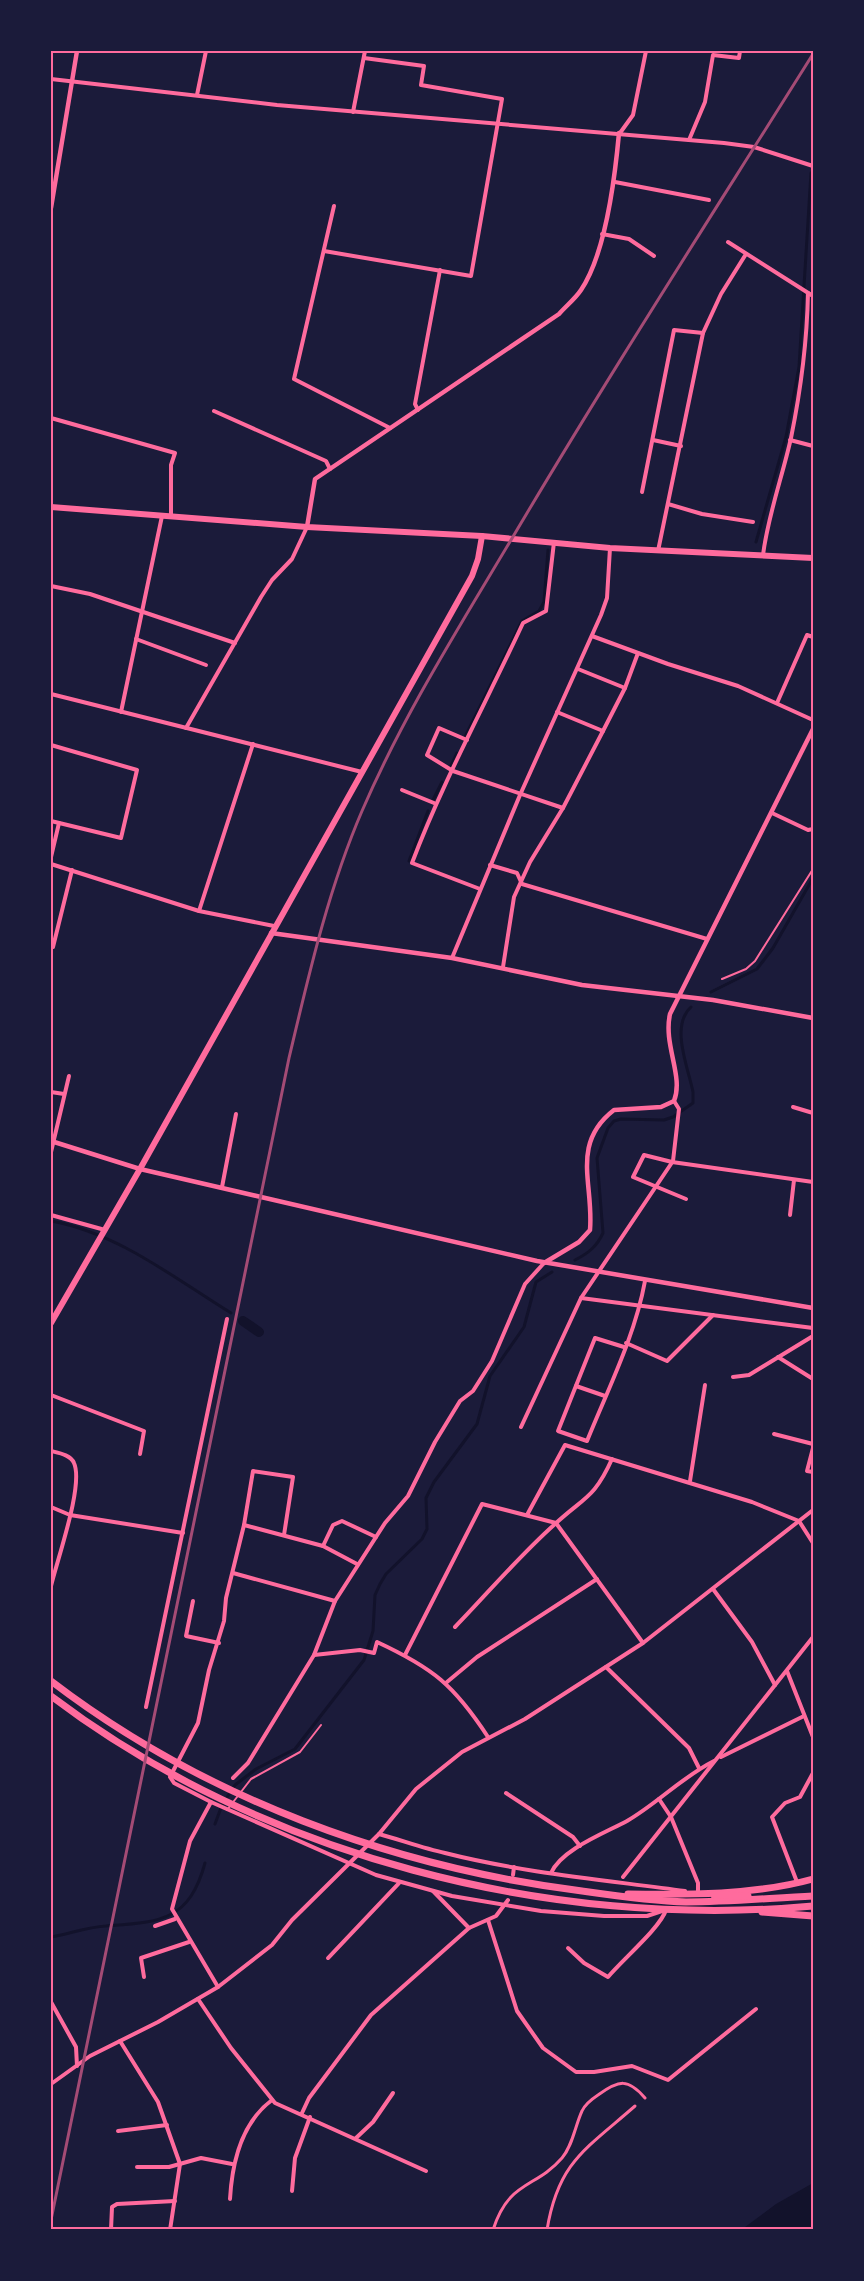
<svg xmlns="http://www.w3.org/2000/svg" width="864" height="2281" font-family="Mulish,sans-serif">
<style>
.water{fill:#12122b}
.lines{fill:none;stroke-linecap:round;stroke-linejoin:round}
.stream{stroke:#12122b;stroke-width:3}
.canal{stroke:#12122b;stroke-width:10}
.service{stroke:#ff6b9d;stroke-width:2}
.pedestrian{stroke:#ff6b9d;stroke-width:3}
.minor{stroke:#ff6b9d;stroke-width:4}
.tertiary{stroke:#ff6b9d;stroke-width:4.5}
.primary{stroke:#ff6b9d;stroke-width:6}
.trunk{stroke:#ff6b9d;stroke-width:7}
.rail{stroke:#a44b75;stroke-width:3}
.neatline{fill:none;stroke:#ff6b9d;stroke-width:2}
</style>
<rect width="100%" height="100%" fill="#1b1b3a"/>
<polygon class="water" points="813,2183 813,2230 741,2230 776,2204"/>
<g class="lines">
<g class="stream">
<polyline points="756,542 786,437 799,367 811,173"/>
<polyline points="464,739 522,621 539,611 544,602 548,550"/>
<polyline points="450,768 457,753"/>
<polyline points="433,800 442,782"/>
<polyline points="409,861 428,811"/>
<polyline points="711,992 757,969 773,948 813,878"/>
<path d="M51,1221C118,1233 174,1278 231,1313"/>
<path d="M575,1260C589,1253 597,1246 603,1233L597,1158L608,1128L614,1121L621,1119L664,1120L673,1117L693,1103V1092C688,1067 670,1026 691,1007"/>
<polyline points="215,1824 222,1805 235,1785 256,1769 295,1749 364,1660 373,1631 375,1595 380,1584 386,1574 422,1539 427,1529 426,1498 434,1482 477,1424 490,1376 524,1327 536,1282 552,1272"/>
<path d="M51,1937C69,1934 87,1927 106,1926C159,1922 189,1922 205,1863"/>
</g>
<polyline class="canal" points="243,1321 259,1332"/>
<g class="service">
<polyline points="722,979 746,969 755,961 813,869"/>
<polyline points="227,1810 251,1779 300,1752 321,1725"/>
</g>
<g class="pedestrian">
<path d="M493,2230C509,2180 535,2189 562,2158C573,2145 575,2126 582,2111C585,2104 592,2099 598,2095C619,2080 628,2078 645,2098"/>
<path d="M547,2230C558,2162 586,2149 635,2106"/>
</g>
<g class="minor">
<polyline points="51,79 277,105 724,143 754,147 813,166"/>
<polyline points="197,95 206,51"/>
<polyline points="353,112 365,51"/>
<polyline points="620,133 633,115 646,51"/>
<polyline points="689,140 705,102 713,55 739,58 740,51"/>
<polyline points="615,182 709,200"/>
<polyline points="334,206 294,379 390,428"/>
<polyline points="602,234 629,239 654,256"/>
<polyline points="728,242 813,296"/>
<polyline points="324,251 471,276 502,99 421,85 424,66 364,58"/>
<polyline points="418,410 415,404 440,270"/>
<polyline points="214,411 326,461 330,469"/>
<polyline points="51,418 175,453 171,465 171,516"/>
<polyline points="653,440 681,446"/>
<polyline points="790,440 813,446"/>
<polyline points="642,492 674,330 703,333"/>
<polyline points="668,504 702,514 753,522"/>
<polyline points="658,551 703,333 721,294 746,254"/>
<path d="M763,555C768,515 782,478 791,438C801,389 807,343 808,293"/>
<polyline points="51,586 90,594 235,643"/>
<polyline points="592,636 668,664 738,686 813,720"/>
<polyline points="136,639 206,665"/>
<polyline points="578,669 625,688"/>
<polyline points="51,694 362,772"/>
<polyline points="777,703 807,635 813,637"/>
<polyline points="121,712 162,516"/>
<polyline points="186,728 261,597 272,580 292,559 307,527"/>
<polyline points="603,731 625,688 638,653"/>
<polyline points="467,740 439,728 427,755 453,771 563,808"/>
<polyline points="51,745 137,770 121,838 51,821"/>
<polyline points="402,790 434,803"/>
<polyline points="772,813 808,830 813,829"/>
<polyline points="51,857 59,823"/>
<polyline points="51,864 199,911 274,926"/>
<polyline points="490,865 517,873 522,884 707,939"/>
<path d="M480,889L412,863C443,781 486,703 523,623L546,611L554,542"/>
<polyline points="199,911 253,744"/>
<polyline points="53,947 72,870"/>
<polyline points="452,958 520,795 601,615 607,598 610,548"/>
<polyline points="503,967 514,897 530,862 563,808 603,731 557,712"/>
<polyline points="51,1092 64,1094"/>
<polyline points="793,1107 813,1113"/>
<polyline points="51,1152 69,1076"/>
<polyline points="222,1187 236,1114"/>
<polyline points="686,1199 633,1177 644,1155 672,1162 813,1182"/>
<polyline points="51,1215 105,1230"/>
<polyline points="790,1215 794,1180"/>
<polyline points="581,1298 813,1328"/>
<polyline points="626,1343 667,1361 713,1315"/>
<path d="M624,1347L595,1338L558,1431L587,1441C608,1389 635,1336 645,1281"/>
<polyline points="778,1357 813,1379"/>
<polyline points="733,1377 749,1375 813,1336"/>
<polyline points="576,1386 605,1396"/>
<polyline points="51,1395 144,1431 140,1454"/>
<polyline points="521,1427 581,1298 673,1161 679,1109 674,1101"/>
<polyline points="774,1434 813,1444"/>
<polyline points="813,1448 807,1471 813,1472"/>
<path d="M51,1451C59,1453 71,1455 74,1463C84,1485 57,1560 51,1586"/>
<polyline points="690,1481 705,1385"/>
<polyline points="51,1507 70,1515 183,1533"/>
<polyline points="527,1515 565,1445 752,1502 799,1521 813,1543"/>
<polyline points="244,1525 323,1546 357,1564"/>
<polyline points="323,1546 333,1525 342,1521 376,1537"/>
<polyline points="233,1573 335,1601"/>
<polyline points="713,1589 752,1642 775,1685"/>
<polyline points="193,1601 186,1636 219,1643"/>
<path d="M455,1627C488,1593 519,1556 555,1524C584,1497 594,1499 612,1459"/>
<polyline points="51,1633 51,1657"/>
<path d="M314,1655L360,1650L374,1653L377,1642C433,1668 454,1685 488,1737"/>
<polyline points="405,1655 482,1504 556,1523 643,1643"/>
<polyline points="606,1667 689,1748 699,1768"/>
<polyline points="787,1671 813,1737"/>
<polyline points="447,1682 477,1657 597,1579"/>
<polyline points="146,1707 227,1319"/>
<polyline points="721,1757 804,1716"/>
<polyline points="233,1778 248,1763 314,1655 335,1601 385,1523 408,1496 435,1442 460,1401 473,1391 492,1361 525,1284 544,1263"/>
<polyline points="506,1793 573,1837 580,1846"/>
<polyline points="659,1799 671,1817 698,1883 698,1893"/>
<polyline points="211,1802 174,1783 170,1777 198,1723 209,1670 224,1621 226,1598 244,1525 253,1471 293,1477 284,1535"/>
<path d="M379,1834C401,1840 423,1848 445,1853C524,1873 605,1880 685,1891"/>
<path d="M551,1873C562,1849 605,1833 627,1821C658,1803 682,1777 714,1761"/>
<polyline points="513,1875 514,1867"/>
<polyline points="623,1877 813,1637"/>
<polyline points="797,1882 772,1817 785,1803 800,1797 813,1773"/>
<polyline points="433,1891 469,1928 496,1916 508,1900"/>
<polyline points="488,1920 517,2011 543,2048 576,2072 594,2072 632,2066 668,2080 756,2009"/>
<polyline points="155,1926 175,1919"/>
<path d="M568,1948L584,1963L608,1977C622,1960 660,1928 666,1910"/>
<polyline points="328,1958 399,1883"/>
<polyline points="144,1977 141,1958 189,1942"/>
<polyline points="218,1987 172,1909 190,1841 211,1802 376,1875 452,1896 541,1911 604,1916 647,1916 665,1910"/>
<polyline points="198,1999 231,2048 275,2103 426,2171"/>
<polyline points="51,2002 76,2047 77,2066"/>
<polyline points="120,2041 158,2102 180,2164 170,2230"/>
<polyline points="51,2084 90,2056 158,2022 218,1987 272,1945 292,1920 379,1834 416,1789 462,1752 525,1719 643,1643 813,1510"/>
<polyline points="302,2113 309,2098 371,2015 469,1928"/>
<polyline points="118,2131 167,2125"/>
<polyline points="356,2138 373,2122 393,2093"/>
<polyline points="137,2167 169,2167 201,2158 232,2164"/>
<polyline points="292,2191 295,2158 310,2117"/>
<path d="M230,2199C232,2163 241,2123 272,2100"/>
<polyline points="111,2230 112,2207 117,2204 175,2201"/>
</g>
<g class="tertiary">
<polyline points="51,208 77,51"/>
<path d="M307,527L315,479L559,314C566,306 575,299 581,290C606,253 615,177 619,133"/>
<polyline points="271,933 452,958 582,985 713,1000 813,1018"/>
<polyline points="51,1141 140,1169 537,1261 813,1308"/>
<path d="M544,1263L579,1242L590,1230C594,1184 570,1144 614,1110L661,1107L674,1101C684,1076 663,1045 670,1014L813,729"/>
</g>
<g class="primary">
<polyline points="51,507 307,527 482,536 610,548 813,558"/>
<polyline points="51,1323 140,1169 472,576 478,559 482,536"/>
</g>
<g class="trunk">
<path d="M51,1681C204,1798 392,1867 582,1891C617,1896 651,1901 686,1902C729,1902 770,1898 813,1896"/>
<path d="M51,1696C262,1856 550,1930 813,1906"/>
<path d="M628,1894C688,1895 755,1895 813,1879"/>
<polyline points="714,1895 748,1896"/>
<polyline points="762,1912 813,1916"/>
</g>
<path class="rail" d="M51,2220L289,1058C309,974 328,890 362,811C403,716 458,629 511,540C608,376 712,215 813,54"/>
</g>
<rect width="864" height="2281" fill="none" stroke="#1b1b3a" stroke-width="105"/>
<rect x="52" y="52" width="760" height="2176" class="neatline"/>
</svg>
